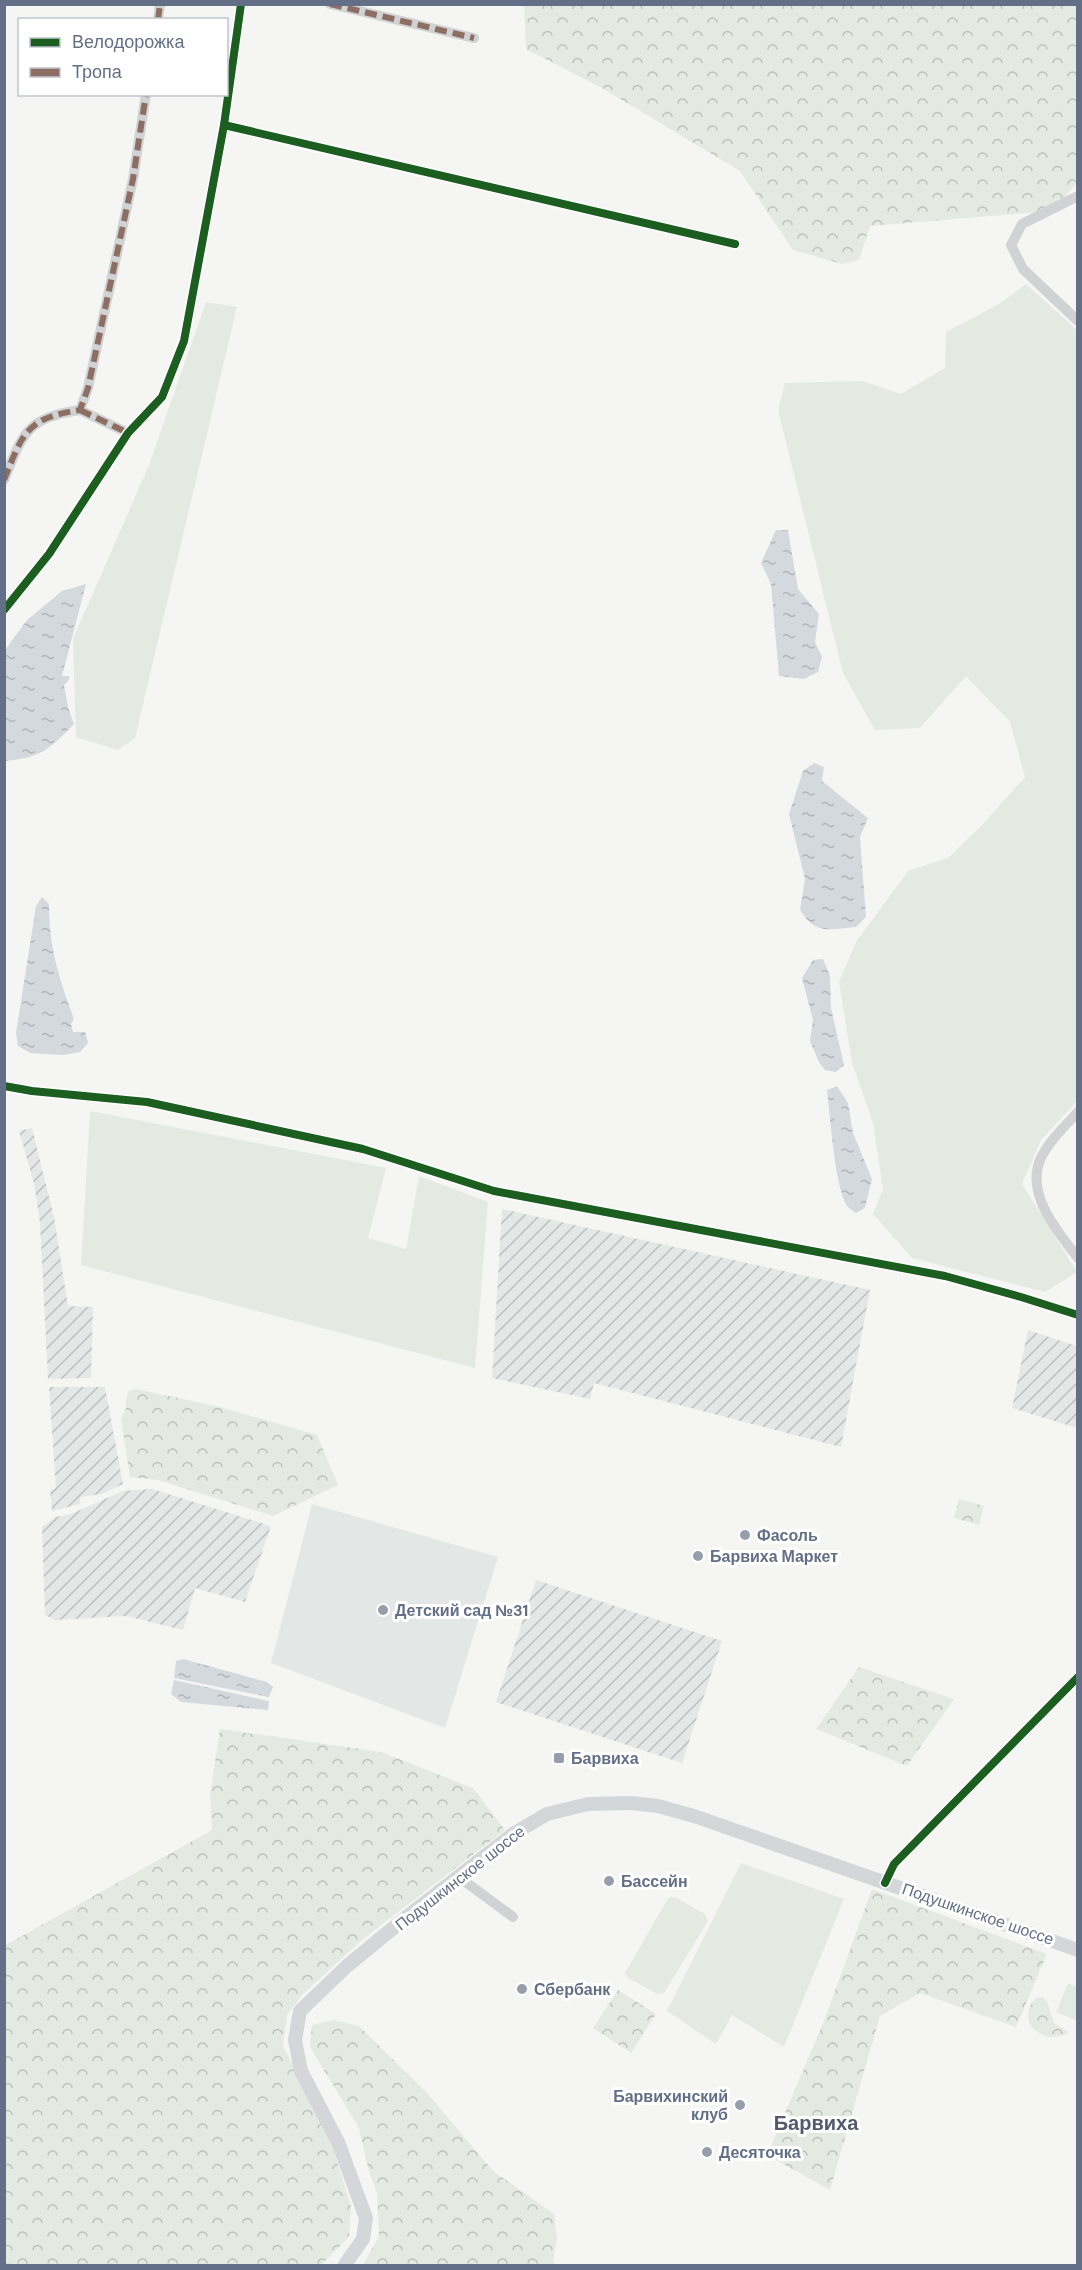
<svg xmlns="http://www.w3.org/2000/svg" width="1082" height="2270" font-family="'DM Sans',sans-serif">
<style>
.built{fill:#e5e6e6}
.industrial{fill:url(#industrial-furrows)}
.green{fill:#e4e9e2}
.forest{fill:url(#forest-crowns)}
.water{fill:url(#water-ripples)}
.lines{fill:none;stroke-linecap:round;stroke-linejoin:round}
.stream{stroke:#d4d9de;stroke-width:3}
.street{stroke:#d1d2d3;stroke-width:10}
.secondary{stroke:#d4d6d9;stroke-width:14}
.quiet{stroke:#8d6e63;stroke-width:6;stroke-dasharray:12 6;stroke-linecap:butt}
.cycleway-casing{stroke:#fff;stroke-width:11}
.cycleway{stroke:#1b5e20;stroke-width:8}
.poi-dot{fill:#969eac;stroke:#fff;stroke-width:2}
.labels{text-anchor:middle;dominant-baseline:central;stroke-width:6;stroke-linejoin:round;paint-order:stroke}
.poi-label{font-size:16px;font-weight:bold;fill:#636f86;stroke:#fff;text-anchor:start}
.street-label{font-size:16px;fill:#636f86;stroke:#fff}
.quarter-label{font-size:20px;font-weight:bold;fill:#525a6b;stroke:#fff}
</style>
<defs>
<pattern id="industrial-furrows" width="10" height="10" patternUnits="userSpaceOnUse" patternTransform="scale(1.5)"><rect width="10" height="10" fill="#e5e6e6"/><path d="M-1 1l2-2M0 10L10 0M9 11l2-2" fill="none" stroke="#bdbfc0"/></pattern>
<pattern id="forest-crowns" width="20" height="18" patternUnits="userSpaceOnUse" patternTransform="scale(1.5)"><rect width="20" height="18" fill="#e4e9e2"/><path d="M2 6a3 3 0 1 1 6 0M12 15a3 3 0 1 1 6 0" fill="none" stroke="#bcc1bd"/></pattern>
<pattern id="water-ripples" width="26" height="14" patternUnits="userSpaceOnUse" patternTransform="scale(1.5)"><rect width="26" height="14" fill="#d4d9de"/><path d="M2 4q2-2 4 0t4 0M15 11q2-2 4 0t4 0" fill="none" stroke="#b0b4ba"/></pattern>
</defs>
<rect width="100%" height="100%" fill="#f5f6f4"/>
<polygon class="built" points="312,1504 498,1557 445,1728 271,1663"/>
<g class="industrial">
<polygon points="32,1128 54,1217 68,1306 93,1307 91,1378 48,1379 40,1223 34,1183 19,1131"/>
<polygon points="502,1209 870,1290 841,1447 594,1383 590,1399 492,1378"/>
<polygon points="1028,1330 1077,1346 1077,1428 1012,1408"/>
<polygon points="49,1387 105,1387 123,1484 102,1494 80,1497 80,1504 52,1511 50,1490 56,1488"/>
<polygon points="152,1489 271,1526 245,1602 195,1588 183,1630 126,1616 55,1620 45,1615 42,1527 55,1517 71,1514 123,1491"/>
<polygon points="536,1580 722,1641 682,1763 496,1702"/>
</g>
<g class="green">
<polygon points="1026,284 1078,331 1077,1101 1041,1140 1022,1184 1077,1272 1045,1292 912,1258 873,1214 883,1189 873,1123 852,1063 839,982 856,942 908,871 948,858 982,825 1025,777 1010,722 966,676 920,728 875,730 843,673 778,410 785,383 862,381 901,394 945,368 946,332 999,304"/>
<polygon points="206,302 237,307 135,738 118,750 76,737 73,639 149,465"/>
<polygon points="90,1111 386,1168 368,1238 406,1249 419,1176 488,1202 475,1368 81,1265"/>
<polygon points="741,1863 844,1899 784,2047 732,2015 716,2044 667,2011"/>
<polygon points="670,1897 675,1897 705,1914 708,1921 664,1993 657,1994 627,1977 625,1973 667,1900"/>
<polygon points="1068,1983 1077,1987 1077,2021 1056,2012"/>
</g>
<g class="forest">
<polygon points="524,5 1077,5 1077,183 1052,211 870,226 859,260 842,264 793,250 740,171 602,88 526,49"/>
<polygon points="136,1389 220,1407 317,1435 338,1485 273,1516 158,1480 130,1477 121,1419 126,1408 126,1398 129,1391"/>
<polygon points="959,1499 984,1506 979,1525 954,1518"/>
<polygon points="859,1667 954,1699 907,1766 816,1729"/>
<polygon points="220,1729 381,1752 473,1788 505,1830 363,1939 304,1993 287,2015 283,2046 330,2139 351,2206 349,2237 321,2265 5,2265 4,1946 212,1830 210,1795"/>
<polygon points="872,1889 1047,1954 1016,2027 920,1993 880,2016 830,2190 767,2155 824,2021"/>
<polygon points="618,1990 656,2014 631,2053 593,2028"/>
<path d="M1042,1997L1047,2001L1054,2023L1069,2032C1047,2048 1012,2023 1036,1998Z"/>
<polygon points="334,2020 359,2026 427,2093 493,2171 554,2214 557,2238 553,2261 556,2265 363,2265 379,2236 377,2192 369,2172 359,2128 310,2047 312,2025"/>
</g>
<g class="water">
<polygon points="776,530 788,530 798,589 819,614 815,642 822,657 818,672 804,679 779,676 771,584 761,563"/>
<path d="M86,584L62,676H69V680L64,685L68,707L74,724C49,749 42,758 5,761V650L27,620L62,591Z"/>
<path d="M814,763L824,767L822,781L868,818L860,837L866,917L856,927C829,929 817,936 800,910L805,879L789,814L803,771Z"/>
<path d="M42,897L49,904C49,948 59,978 74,1019L71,1024L73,1032H85L88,1043L80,1052L63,1055L30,1053L18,1046L16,1033L36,906Z"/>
<polygon points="823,959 830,976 831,1008 844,1065 836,1072 825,1070 819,1062 810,1041 813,1020 802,978 813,960"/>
<path d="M837,1086L848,1103L853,1133L872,1179L865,1208L856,1213C853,1211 850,1209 848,1207C835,1191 830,1114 827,1090Z"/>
<polygon points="183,1659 267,1682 273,1687 269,1697 174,1678 176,1661"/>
<polygon points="174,1680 269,1701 268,1710 181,1702 171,1694"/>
</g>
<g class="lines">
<polyline class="stream" points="4,2264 16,2266"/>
<g class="street">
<polyline points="330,4 474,38"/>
<polyline points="158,20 160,4"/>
<polyline points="224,125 735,244"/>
<polyline points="1078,196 1022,224 1011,245 1023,269 1078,321"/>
<polyline points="80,410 128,433"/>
<path d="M4,480C23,433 26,418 80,410L88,388L133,179L146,94"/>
<polyline points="4,610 49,554 128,433 162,397 184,341 224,125 241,4"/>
<polyline points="4,1086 32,1091 147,1102 363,1149 494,1191 945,1276 1021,1297 1078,1315"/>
<path d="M1078,1112C1065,1126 1048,1142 1040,1160C1026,1195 1057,1231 1078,1258"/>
<polyline points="459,1877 513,1917"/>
<polyline points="885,1883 894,1864 1078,1677"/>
</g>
<polyline class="secondary" points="344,2266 363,2239 366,2218 338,2142 301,2071 295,2040 300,2011 347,1966 409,1915 513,1834 547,1814 588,1804 631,1803 658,1806 694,1816 1078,1950"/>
<g class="quiet">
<polyline points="330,4 474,38"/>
<polyline points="158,20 160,4"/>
<polyline points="80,410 128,433"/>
<path d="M4,480C23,433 26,418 80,410L88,388L133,179L146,94"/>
</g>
<defs>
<g id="cycleway">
<polyline points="224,125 735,244"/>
<polyline points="4,610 49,554 128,433 162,397 184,341 224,125 241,4"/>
<polyline points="4,1086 32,1091 147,1102 363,1149 494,1191 945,1276 1021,1297 1078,1315"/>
<polyline points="885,1883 894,1864 1078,1677"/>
</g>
</defs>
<use href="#cycleway" class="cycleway-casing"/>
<use href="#cycleway" class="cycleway"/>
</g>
<g class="poi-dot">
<circle cx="745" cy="1535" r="6"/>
<circle cx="698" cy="1556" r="6"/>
<circle cx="383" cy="1610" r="6"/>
<rect x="553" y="1752" width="12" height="12" rx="3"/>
<circle cx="609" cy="1881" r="6"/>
<circle cx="522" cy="1989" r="6"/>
<circle cx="740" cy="2105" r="6"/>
<circle cx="707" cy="2152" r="6"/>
</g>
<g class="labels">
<g class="poi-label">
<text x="757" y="1535">Фасоль</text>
<text x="710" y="1556">Барвиха Маркет</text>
<text x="395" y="1610">Детский сад №31</text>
<text x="571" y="1758">Барвиха</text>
<text x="621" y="1881">Бассейн</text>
<text x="534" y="1989">Сбербанк</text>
<text x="728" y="2096" text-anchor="end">Барвихинский<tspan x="728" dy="18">клуб</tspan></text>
<text x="719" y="2152">Десяточка</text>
</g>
<g class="street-label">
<text transform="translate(460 1878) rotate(-38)">Подушкинское шоссе</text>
<text transform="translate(978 1914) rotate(19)">Подушкинское шоссе</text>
</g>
<g class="quarter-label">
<text x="816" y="2123">Барвиха</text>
</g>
</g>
<rect width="1082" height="2270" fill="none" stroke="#636f86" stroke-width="12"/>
<rect x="18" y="18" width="210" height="78" fill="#ffffff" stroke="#c1c5cf" stroke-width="1.5"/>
<rect x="30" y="38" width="30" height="9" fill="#1b5e20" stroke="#c1c5cf" stroke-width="1.5"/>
<text x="72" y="48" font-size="18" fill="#636f86">Велодорожка</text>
<rect x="30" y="68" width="30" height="9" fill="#8d6e63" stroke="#c1c5cf" stroke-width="1.5"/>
<text x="72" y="78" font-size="18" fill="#636f86">Тропа</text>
</svg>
